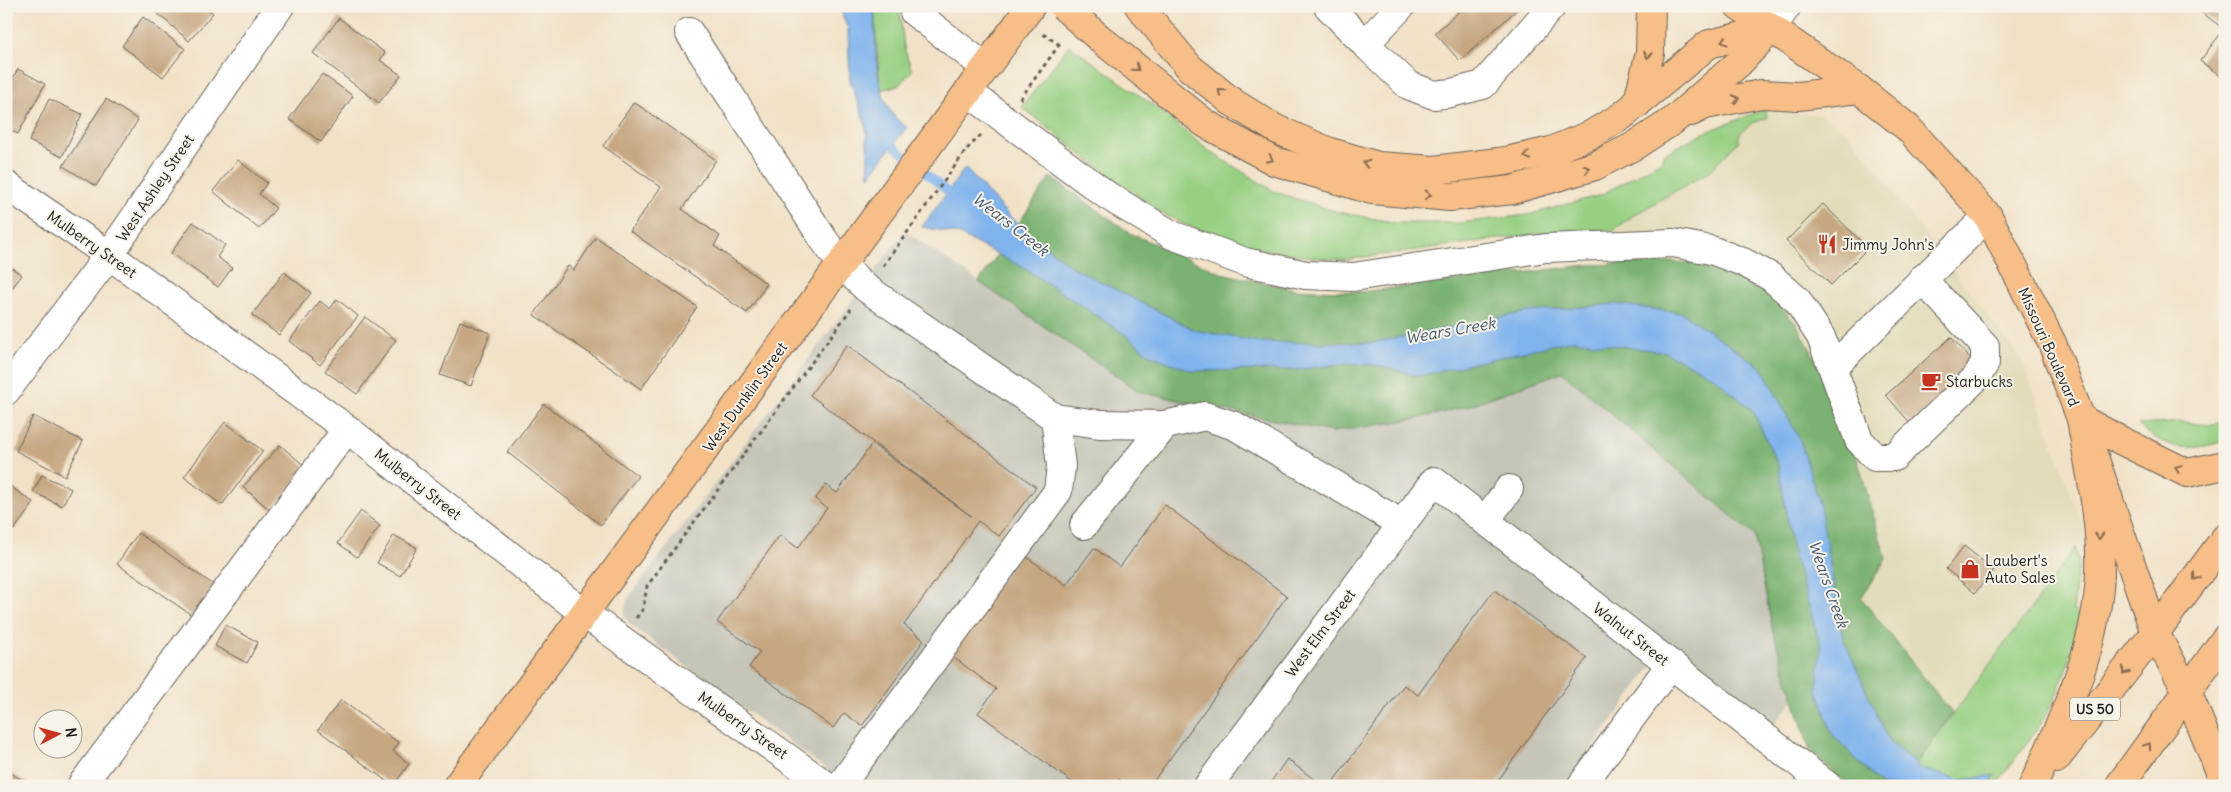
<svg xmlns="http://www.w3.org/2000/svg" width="2231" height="792" font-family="Delius,sans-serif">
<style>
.built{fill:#e2dcba}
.industrial{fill:#c5c5b8}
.green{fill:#98d083;stroke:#5a7650}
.forest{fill:#7ab271;stroke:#4b6746}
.water{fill:#7fb3ed;stroke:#4e6884}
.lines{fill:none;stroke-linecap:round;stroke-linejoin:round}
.stream{stroke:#7fb3ed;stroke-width:8}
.building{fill:#c6a782}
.minor-casing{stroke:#676158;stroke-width:30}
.major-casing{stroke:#676158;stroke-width:30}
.highway-casing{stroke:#676158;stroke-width:30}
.path{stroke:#676158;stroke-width:3;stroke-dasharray:4 4;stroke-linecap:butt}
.minor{stroke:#fff;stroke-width:28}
.major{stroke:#f7be87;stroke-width:28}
.highway{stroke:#f7be87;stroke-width:28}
.highway-bridge-casing{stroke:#676158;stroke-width:30;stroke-linecap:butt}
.highway-bridge{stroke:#f7be87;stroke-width:28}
.oneway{stroke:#8a6d52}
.labels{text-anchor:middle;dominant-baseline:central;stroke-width:4;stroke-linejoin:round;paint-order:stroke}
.shield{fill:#f7f3e8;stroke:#5e5c59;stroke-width:1}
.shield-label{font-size:14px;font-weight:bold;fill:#1c1c1c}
.street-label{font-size:15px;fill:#1c1c1c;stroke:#f7f3e8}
.poi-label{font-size:15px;fill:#1c1c1c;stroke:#f7f3e8;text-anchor:start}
.water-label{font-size:16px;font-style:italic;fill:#445870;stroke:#f7f3e8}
</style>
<rect width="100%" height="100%" fill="#f7f3e8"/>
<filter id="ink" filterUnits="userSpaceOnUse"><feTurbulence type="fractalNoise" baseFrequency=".02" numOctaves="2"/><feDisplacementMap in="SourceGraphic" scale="10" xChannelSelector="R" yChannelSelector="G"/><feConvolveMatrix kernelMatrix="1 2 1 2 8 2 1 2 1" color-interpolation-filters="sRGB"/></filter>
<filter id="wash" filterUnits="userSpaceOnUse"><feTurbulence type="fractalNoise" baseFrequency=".0096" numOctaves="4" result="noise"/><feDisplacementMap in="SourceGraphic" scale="20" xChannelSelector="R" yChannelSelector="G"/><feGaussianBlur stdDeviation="1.12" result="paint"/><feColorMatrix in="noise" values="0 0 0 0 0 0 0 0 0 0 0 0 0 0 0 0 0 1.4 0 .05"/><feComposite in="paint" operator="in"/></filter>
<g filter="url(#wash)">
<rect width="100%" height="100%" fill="#f1e2c7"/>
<polygon class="built" points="1765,109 1820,115 1848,133 2023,362 2085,532 2087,543 2076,547 1952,713 1861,598 1776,302 1752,284 1694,264 1617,263 1614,230 1752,123 1767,118"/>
<polygon class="industrial" points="905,231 1140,392 1332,432 1420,418 1465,407 1562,372 1754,535 1774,636 1793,701 1772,728 1666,646 1565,786 849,786 632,626 624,616 627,600"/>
<g class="green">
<polygon points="874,6 899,6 904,47 912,71 899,85 880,90"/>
<path d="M1069,45L1154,106L1209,151L1275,192L1338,212L1397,223H1459L1528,215L1601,195L1661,161L1664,154L1701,134L1765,109L1767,118L1752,123L1740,133L1738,142L1710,171L1634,215L1614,230H1565L1343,260C1280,255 1220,244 1164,214C1150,207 1137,195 1124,186C1089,161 1055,134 1022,107Z"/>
<path d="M2225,421V441C2188,452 2168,451 2138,425L2183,422L2208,425Z"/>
<polygon points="2076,547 2079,564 2073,610 2081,617 2073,651 2055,698 2043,721 1995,786 1900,786"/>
</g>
<polygon class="forest" points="1050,177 1132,234 1221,273 1294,289 1361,292 1588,265 1673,262 1694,264 1752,284 1776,302 1797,325 1816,360 1857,458 1886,559 1861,598 1952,713 1900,786 1848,786 1810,751 1774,636 1754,535 1562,372 1465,407 1420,418 1332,432 1140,392 979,282"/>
<g class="water">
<path d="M839,6H874C876,42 872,109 907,127L869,176L866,125L850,80L848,29Z"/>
<polygon points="965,168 1012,219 1070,266 1195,330 1259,342 1371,343 1528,312 1615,304 1683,313 1762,368 1800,440 1820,506 1843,638 1889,742 1922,769 1961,780 1995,775 1989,786 1882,786 1832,734 1817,689 1821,647 1792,549 1779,467 1753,411 1714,377 1665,352 1573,340 1419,376 1381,366 1349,363 1295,370 1192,371 1150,355 1126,335 1024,268 958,234 922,227"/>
</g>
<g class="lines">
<polyline class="stream" points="889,136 894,146 955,198"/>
</g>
<g id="blocks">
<g class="building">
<polygon points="149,6 205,6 213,13 189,41"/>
<polygon points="1465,6 1521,6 1460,61 1435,33"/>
<polygon points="2193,6 2225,6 2225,79 2200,61 2224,29"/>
<polygon points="143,17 185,49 163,77 122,46"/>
<polygon points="339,18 385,53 380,60 401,75 379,103 313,53"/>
<polygon points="18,69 45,84 18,134 6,128 6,90"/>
<polygon points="322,74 353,96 321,142 289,119"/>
<polygon points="49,99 82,114 62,157 29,141"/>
<polygon points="106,99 138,120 96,186 63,166"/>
<polygon points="634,102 716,160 682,209 720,236 714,246 767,284 747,313 630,231 661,187 603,146"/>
<polygon points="238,160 267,183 259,194 276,208 259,229 213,191"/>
<polygon points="1823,204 1868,248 1831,285 1786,241"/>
<polygon points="193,222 225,245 217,257 232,268 218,287 171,253"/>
<polygon points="596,237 697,307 641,389 534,315 568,266 574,270"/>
<polygon points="6,264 22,275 6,296"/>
<polygon points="284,272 311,293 279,335 252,315"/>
<polygon points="337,299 358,316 320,365 289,341 320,301 330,309"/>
<polygon points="365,317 396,340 357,394 325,371"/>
<polygon points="460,321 490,333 471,386 440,375"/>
<polygon points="1951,337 1977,366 1911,424 1886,395"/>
<polygon points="847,345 1036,487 999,536 978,521 904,625 924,640 862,726 844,713 833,728 749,667 760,652 717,622 780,535 798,548 827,508 815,499 826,485 837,493 872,444 971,516 810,395"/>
<polygon points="544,404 638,476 601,525 507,452"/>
<polygon points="33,416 83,441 65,476 16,451"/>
<polygon points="225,422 263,451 222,505 184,477"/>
<polygon points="280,445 307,468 270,510 243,487"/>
<polygon points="42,475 71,489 62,506 33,492"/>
<polygon points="6,483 34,503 14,530 6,524"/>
<polygon points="1165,505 1287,596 1150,786 1128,786 1119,779 1114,786 1077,786 978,713 996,689 949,654 1021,553 1066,585 1094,548 1120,567"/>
<polygon points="361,511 380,526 357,557 338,543"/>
<polygon points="138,533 214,585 193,616 117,564"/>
<polygon points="394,535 417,548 400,576 377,563"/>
<polygon points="1964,546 1994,570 1975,593 1946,569"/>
<polygon points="1494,590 1587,658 1494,786 1338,786 1333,782 1404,685 1418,695"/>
<polygon points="225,625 258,642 247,663 215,646"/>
<polygon points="341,700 399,743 393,751 409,764 393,786 318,730"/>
<polygon points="1287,759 1323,786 1268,786"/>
<polygon points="9,772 32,786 6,786"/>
</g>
</g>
</g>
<g filter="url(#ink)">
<use href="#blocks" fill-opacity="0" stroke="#676158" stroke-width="1"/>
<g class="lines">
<defs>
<g id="minor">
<polyline points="1328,6 1365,44 1401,6"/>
<polyline points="914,12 985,67"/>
<polyline points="1771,29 1787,6"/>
<polyline points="689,32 824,240 842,265 866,288 1055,418 1099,424 1165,425"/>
<polyline points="1365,44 1408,85 1434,95 1451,93 1483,85 1552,6"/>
<polyline points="968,92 1108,196 1172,235 1245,262 1306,275 1353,277 1546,248 1673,243 1711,250 1743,262 1771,277 1797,300 1821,337 1859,440 1875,457 1894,457 1976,378 1985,363 1985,346 1922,279"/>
<polyline points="6,185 109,255 347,429 585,614 827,786"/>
<polyline points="1833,367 1988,216"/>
<polyline points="6,391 109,255 280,6"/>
<polyline points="1485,521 1509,489"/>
<polyline points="1084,525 1165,425 1205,416 1235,426 1402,524"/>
<polyline points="81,786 347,429"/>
<polyline points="840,786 1058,491 1061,466 1055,418"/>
<polyline points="1208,786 1434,481 1828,786"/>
<polyline points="1581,786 1671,664"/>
</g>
<g id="major">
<polyline points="1739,6 1859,89 1908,128 1988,216 2052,343 2081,419 2155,633 2187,691 2225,784"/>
<polyline points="457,786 1031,6"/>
</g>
<g id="highway">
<polyline points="1139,6 1190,68 1232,102 1276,129 1330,152 1378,166 1434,170 1506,161 1551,151 1592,134 1622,116 1709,44 1771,29"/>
<polyline points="1098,37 1206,124 1274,161 1372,190 1450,197 1512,190 1595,166 1634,146 1674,120 1739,63 1771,29"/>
<polyline points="1637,104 1650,53 1651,6"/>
<polyline points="1691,112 1705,105 1761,94 1798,96 1859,89"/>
<polyline points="2081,419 2112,436 2187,473 2225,465"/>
<polyline points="2056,759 2155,633 2225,538"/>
<path d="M2033,786C2063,718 2097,649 2100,573C2102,521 2089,469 2081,419"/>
<polyline points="2119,786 2225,639"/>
</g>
</defs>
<use href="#minor" class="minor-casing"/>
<use href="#major" class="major-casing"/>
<use href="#highway" class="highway-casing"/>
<g class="path">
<polyline points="1043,34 1060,45"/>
<polyline points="1020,99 1062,41"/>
<polyline points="883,266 967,149 981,135"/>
<polyline points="636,618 643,609 647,586 851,309"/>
</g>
<use href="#minor" class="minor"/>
<use href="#major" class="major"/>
<use href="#highway" class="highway"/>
<defs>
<polyline id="highway-bridge" points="1063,6 1098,37"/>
</defs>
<use href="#highway-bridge" class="highway-bridge-casing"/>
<use href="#highway-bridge" class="highway-bridge"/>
</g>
<defs><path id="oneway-chevron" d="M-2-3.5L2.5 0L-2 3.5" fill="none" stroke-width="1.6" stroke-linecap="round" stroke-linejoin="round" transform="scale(1.25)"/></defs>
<g class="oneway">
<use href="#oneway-chevron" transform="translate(1724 41) rotate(166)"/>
<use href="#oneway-chevron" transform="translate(1648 55) rotate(100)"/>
<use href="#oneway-chevron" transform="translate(1136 68) rotate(39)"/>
<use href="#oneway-chevron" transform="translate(1221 92) rotate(-141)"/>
<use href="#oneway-chevron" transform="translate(1736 99) rotate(-11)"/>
<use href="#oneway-chevron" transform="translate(1527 156) rotate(167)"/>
<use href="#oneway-chevron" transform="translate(1270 159) rotate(26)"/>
<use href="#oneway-chevron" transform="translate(1366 163) rotate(-164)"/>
<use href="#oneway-chevron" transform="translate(1587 169) rotate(-16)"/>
<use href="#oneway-chevron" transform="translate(1428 195) rotate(5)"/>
<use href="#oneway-chevron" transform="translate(2178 468) rotate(-154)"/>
<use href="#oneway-chevron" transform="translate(2099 536) rotate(88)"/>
<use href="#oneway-chevron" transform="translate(2196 577) rotate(127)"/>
<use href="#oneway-chevron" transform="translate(2125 671) rotate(128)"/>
<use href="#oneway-chevron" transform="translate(2148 746) rotate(-55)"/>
</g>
</g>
<defs>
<symbol id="restaurant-bare" viewBox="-9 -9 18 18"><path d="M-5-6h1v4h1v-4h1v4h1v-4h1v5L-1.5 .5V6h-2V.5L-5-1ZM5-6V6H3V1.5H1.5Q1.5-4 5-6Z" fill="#c8321e" stroke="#f7f3e8" stroke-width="2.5" paint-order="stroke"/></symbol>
<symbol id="cafe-bare" viewBox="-9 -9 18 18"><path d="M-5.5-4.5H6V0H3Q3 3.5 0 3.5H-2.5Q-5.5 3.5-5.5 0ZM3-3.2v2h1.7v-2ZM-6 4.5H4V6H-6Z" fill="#c8321e" stroke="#f7f3e8" stroke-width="2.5" paint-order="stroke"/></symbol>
<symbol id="shop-bare" viewBox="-9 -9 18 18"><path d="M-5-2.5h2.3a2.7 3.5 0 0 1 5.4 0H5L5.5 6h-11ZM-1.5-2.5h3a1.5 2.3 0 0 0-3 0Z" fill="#c8321e" stroke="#f7f3e8" stroke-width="2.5" paint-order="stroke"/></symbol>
</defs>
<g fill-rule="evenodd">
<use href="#restaurant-bare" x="1813" y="230" width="28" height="28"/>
<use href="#cafe-bare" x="1917" y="367" width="28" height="28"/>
<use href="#shop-bare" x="1956" y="555" width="28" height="28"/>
</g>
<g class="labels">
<rect class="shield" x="2070" y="697.5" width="50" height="23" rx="4"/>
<g class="shield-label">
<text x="2095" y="709">US 50</text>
</g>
<g class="street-label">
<text transform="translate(155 188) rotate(-56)">West Ashley Street</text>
<text transform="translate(92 244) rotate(35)">Mulberry Street</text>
<text transform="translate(2049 347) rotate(66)">Missouri Boulevard</text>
<text transform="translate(745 397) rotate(-54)">West Dunklin Street</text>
<text transform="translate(418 484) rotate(38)">Mulberry Street</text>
<text transform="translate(1320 633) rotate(-53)">West Elm Street</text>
<text transform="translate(1631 634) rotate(38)">Walnut Street</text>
<text transform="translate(743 725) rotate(35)">Mulberry Street</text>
</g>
<g class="poi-label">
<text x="1842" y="244">Jimmy John's</text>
<text x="1946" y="381">Starbucks</text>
<text x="1985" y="560">Laubert's<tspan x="1985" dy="17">Auto Sales</tspan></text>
</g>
<g class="water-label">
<text transform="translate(1011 224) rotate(38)">Wears Creek</text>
<text transform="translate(1450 330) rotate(-10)">Wears Creek</text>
<text transform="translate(1829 584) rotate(71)">Wears Creek</text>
</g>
</g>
<rect width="2231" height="792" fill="none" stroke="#f7f3e8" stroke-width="25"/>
<g transform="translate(58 734) rotate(84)"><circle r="24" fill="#f7f3e8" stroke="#9f9d96"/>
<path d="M0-4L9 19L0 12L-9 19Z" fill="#c8321e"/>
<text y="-8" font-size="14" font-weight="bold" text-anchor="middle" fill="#1c1c1c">N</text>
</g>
</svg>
